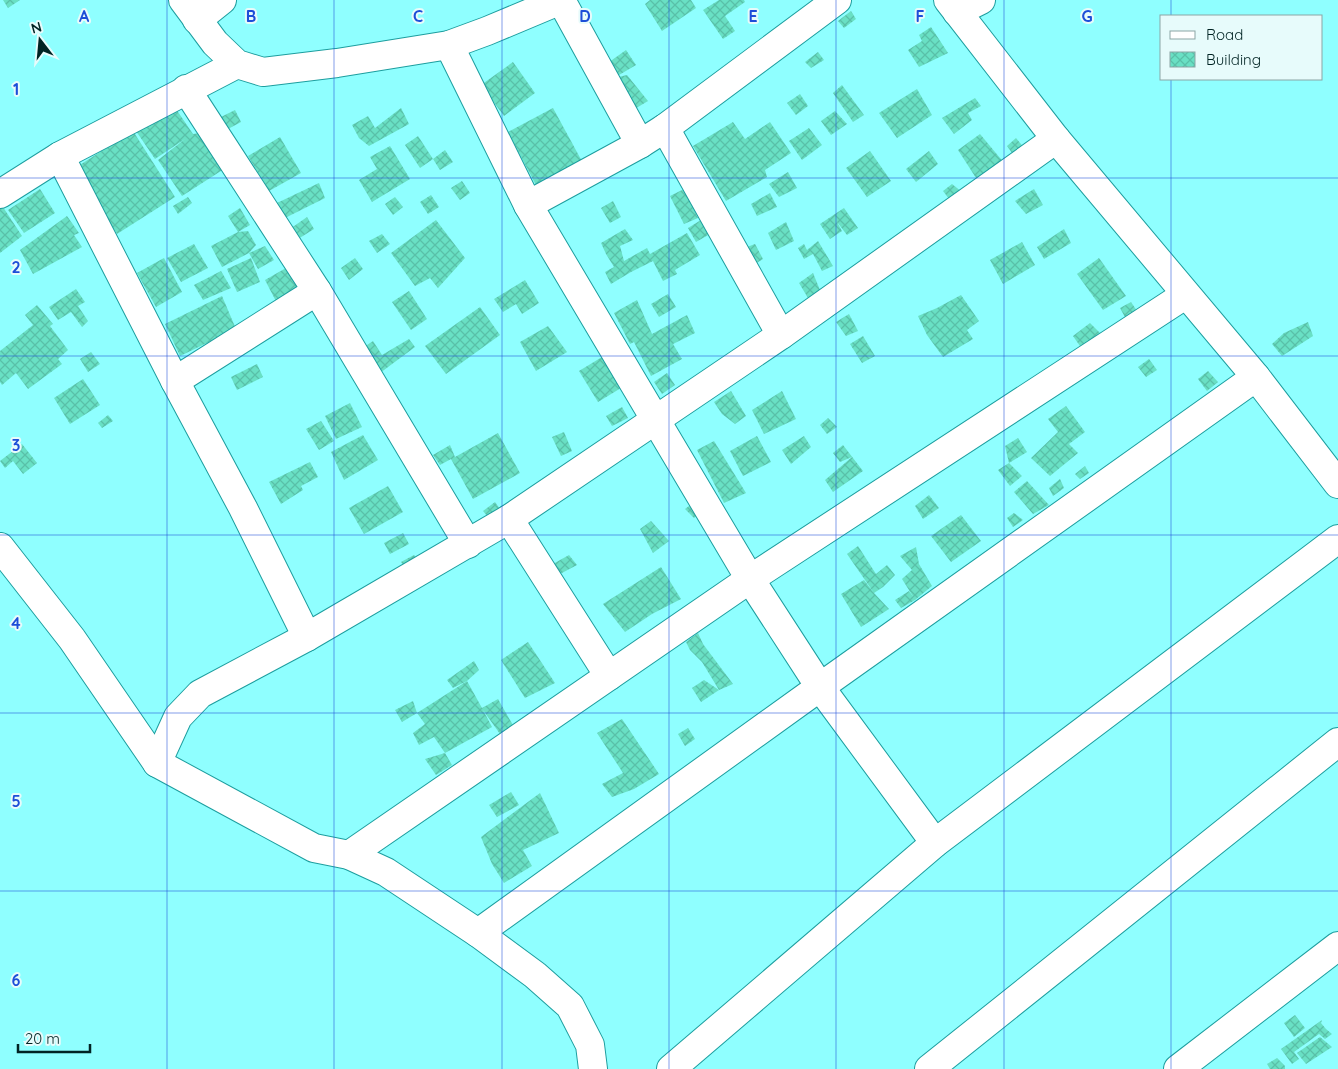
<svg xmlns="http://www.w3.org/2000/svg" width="1338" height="1069" font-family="Quicksand,sans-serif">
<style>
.building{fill:url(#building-cross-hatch)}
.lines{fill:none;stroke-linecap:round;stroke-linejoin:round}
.minor-casing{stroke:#1d9e9f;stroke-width:30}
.minor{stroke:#fff;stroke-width:28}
.grid{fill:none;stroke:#1d4ed8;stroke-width:1;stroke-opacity:0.55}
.grid-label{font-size:16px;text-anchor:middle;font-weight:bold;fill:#1d4ed8;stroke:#e7fbfb;stroke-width:4;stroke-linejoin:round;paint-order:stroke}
</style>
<defs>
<pattern id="building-cross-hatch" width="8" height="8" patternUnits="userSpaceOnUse" patternTransform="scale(1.25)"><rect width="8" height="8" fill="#69e0c4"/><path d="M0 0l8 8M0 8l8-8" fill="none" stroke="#59c0a8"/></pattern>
</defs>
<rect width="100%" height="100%" fill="#8fffff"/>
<g class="building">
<polygon points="3,0 20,0 8,8"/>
<polygon points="650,0 691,0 696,8 662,31 645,4"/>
<polygon points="719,0 744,0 745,2 725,16 735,31 723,39 703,10"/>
<polygon points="851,11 856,19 844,28 838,21"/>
<polygon points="931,27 948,53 919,67 908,50 922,41 919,35"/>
<polygon points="626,50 636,65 614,78 627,75 648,101 633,110 605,65"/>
<polygon points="818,52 824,60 811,68 805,62"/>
<polygon points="513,62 535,93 504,116 481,85"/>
<polygon points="842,85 864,115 853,122 833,93"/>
<polygon points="917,89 932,115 897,138 879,113"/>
<polygon points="800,94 808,106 796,115 787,103"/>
<polygon points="975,98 981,106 968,113 972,120 954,134 942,118"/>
<polygon points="174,106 193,134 200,133 224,169 182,196 158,160 185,139 155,159 136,131"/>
<polygon points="401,108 409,124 369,146 359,138 352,125 368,116 375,128"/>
<polygon points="553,108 584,165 538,189 508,132"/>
<polygon points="235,110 241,122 228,129 221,117"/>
<polygon points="835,111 847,124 831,135 821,121"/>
<polygon points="733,122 745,139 770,122 791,153 765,170 767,177 726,201 693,146"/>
<polygon points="809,128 822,145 802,160 789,141"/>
<polygon points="133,131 175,197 117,234 75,168"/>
<polygon points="980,134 1005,164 978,181 958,150"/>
<polygon points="418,136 433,159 445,150 453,162 440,170 433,159 420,168 405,145"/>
<polygon points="280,137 301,173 269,191 248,156"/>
<polygon points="1016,138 1025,149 1015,157 1007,146"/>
<polygon points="390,146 410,179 372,202 359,180 377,169 370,157"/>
<polygon points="870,151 891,181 867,197 846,168"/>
<polygon points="929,151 938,164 916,182 906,169"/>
<polygon points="788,172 797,188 779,197 769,184"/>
<polygon points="462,181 470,193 460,200 451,188"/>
<polygon points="319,183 325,198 283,219 277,203"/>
<polygon points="952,184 963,193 950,200 943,191"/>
<polygon points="40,189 55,213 24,233 8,210"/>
<polygon points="684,189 698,218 684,224 670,196"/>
<polygon points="1034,189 1043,205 1026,214 1015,201"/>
<polygon points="770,193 777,207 757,216 751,204"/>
<polygon points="431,195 439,207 428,214 420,202"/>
<polygon points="188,197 192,203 178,214 173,206"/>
<polygon points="395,197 403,207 393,215 385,204"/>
<polygon points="613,201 621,217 610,223 601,208"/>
<polygon points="3,207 22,236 0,253 0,208"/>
<polygon points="240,208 250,225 238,232 248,231 256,245 249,253 265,246 274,260 258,269 249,253 222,267 211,246 238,232 228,216"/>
<polygon points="844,208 858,228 847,235 837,222 842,231 830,239 820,224"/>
<polygon points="67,216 79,233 74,235 82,247 33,274 20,250"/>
<polygon points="307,217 314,229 298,239 290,229"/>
<polygon points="436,220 465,258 438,288 430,278 415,286 391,253"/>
<polygon points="701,220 710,234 696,242 688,228"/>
<polygon points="786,222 794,241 776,250 768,233"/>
<polygon points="625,229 633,240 620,246 624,261 647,248 650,254 687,233 700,255 675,270 677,274 663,281 653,261 631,272 611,284 605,272 614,267 606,254 601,243"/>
<polygon points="1064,229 1071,243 1044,259 1037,247"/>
<polygon points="382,234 390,244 377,253 369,241"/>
<polygon points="818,241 833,266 822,271 813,254 804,259 798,248 804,244 807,250"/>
<polygon points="1022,242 1035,265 1003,284 990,260"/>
<polygon points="194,244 208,268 181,282 167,258"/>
<polygon points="755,244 763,259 755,264 747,247"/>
<polygon points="164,258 182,292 156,307 137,273"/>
<polygon points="251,258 260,282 237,292 227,269"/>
<polygon points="355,258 363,269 349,280 341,268"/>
<polygon points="1099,258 1126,296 1103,310 1077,274"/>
<polygon points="286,268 305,298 280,309 265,280"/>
<polygon points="221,271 231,288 203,300 194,285"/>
<polygon points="813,273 820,290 808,298 799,283"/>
<polygon points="525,280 539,303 522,314 516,304 503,312 494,299"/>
<polygon points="76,289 85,302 78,306 88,321 82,327 71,312 58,320 49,307"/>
<polygon points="409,291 427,319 411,330 392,302"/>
<polygon points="668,294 676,307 659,317 651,304"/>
<polygon points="961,295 979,321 967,330 973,339 943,357 927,335 918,316 937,308"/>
<polygon points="222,296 236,329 180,356 165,324"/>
<polygon points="637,300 652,334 687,315 695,333 673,344 682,359 651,376 634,342 630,344 614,313"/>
<polygon points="1131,302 1137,311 1126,319 1120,308"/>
<polygon points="37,305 53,324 50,326 68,350 58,359 62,364 28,389 16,373 2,385 0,382 0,351 33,325 25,315"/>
<polygon points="480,307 500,335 446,374 425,346"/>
<polygon points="849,314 858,331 846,336 836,322"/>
<polygon points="1308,322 1313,336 1282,356 1272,344 1284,333"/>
<polygon points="1090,323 1103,336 1082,349 1073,336"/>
<polygon points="548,326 567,352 536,371 520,342"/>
<polygon points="863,336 875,356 862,363 850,344"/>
<polygon points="409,339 415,347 380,373 364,347 373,341 382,355"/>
<polygon points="91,352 100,364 88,372 80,359"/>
<polygon points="602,357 621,388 598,402 579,371"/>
<polygon points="1149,359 1157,370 1146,377 1138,367"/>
<polygon points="257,364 263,377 237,390 231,377"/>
<polygon points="1208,371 1218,382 1207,391 1198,379"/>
<polygon points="667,373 675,385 662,394 654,382"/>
<polygon points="83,379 100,405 70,424 54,398"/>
<polygon points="731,391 746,416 735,424 722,414 714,402"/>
<polygon points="782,391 796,419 764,434 752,410"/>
<polygon points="350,403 362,427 336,439 325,416"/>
<polygon points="1066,406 1085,432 1069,444 1078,453 1050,476 1031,458 1058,432 1048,419"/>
<polygon points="622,407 628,418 612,426 606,416"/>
<polygon points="108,415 113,421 102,428 98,423"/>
<polygon points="828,418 837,427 827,434 820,425"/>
<polygon points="321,421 334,441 319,450 306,429"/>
<polygon points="564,432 572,451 561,456 552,437"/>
<polygon points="498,433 520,473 473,499 451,459 440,465 433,455 450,445 455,457"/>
<polygon points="363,435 378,460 344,480 331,452"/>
<polygon points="757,436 771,462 743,476 730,451"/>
<polygon points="804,436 811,447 791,464 782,450"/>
<polygon points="1018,438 1027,452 1009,463 1022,476 1010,486 998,470 1009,463 1005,446"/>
<polygon points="714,441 746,493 724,503 697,450"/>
<polygon points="22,444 37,463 23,474 13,461 5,468 0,461"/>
<polygon points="843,445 863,471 833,492 825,480 852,457 840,462 833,453"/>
<polygon points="310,462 318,477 301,486 303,490 281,504 269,482"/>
<polygon points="1085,466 1089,473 1080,479 1075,474"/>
<polygon points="1060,479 1064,488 1053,496 1049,488"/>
<polygon points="1027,481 1049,505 1033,514 1014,492"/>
<polygon points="388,486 403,512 364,534 349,508"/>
<polygon points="929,495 939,508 923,519 915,506"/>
<polygon points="495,502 500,509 488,517 483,511"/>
<polygon points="693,503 700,514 694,518 685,509"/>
<polygon points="1014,513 1023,520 1013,527 1007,518"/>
<polygon points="961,515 981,541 951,562 931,536"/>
<polygon points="651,521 669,541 653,553 640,529"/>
<polygon points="403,533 409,544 390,554 384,543"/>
<polygon points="858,546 876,574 887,565 895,575 883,587 874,593 889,609 861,627 841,594 864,580 874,593 847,554"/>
<polygon points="916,547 919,564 932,586 915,600 901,608 895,600 909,591 914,598 902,579 912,570 900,556"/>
<polygon points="414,555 420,563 407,570 401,562"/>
<polygon points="569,555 577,565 560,574 553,564"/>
<polygon points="661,567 681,599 652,614 625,632 603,604"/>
<polygon points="698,633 703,644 733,684 719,690 702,662 690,650 686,642"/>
<polygon points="528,642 555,683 525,698 501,660"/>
<polygon points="474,661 479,670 467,681 453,688 447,680"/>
<polygon points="704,680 719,690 701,702 692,688"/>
<polygon points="467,681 482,708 498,699 514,727 500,734 483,710 492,727 445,753 452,765 436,775 425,759 445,753 434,737 419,745 413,733 425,724 417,713 402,722 395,710 413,701 417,713"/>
<polygon points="622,719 659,774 634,789 612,797 602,784 623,773 597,733"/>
<polygon points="688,728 695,739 685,746 678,734"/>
<polygon points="511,792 519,805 497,817 489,805"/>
<polygon points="540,793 559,833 523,850 532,866 504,883 492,864 481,837"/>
<polygon points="1295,1015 1305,1028 1294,1037 1284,1023"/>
<polygon points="1322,1020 1321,1023 1326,1029 1332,1034 1325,1039 1319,1034 1294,1052 1299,1059 1292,1064 1281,1049"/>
<polygon points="1320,1037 1332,1047 1306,1064 1297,1053"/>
<polygon points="1277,1058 1285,1066 1285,1069 1270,1069 1267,1064"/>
</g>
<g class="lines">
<defs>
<g id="minor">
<polyline points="183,0 215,43 237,64 263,72 337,63 449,45 487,31 561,0"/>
<polyline points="561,0 640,144"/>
<polyline points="948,0 1056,139 1256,377 1338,484"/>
<polyline points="957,12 981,0"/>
<polyline points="197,20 222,0"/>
<polyline points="449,45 528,205 750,579 820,687 935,843"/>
<polyline points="186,89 317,291 468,544"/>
<polyline points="665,128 781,335"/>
<polyline points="60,156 175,381 243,508 307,637"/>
<polyline points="0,194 60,156 237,64"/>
<polyline points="528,205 640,144 665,128 837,0"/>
<polyline points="175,381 317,291"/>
<polyline points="509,519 609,676"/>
<polyline points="0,547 72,639 157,763 314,848 349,855 386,872 478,933 535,975 570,1006 590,1045 593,1069"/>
<polyline points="157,763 178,717 200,694 307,637 509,519 781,335 1056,139"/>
<polyline points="349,855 750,579 1185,295"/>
<polyline points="478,933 820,687 1256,377"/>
<polyline points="671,1069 935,843 1338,539"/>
<polyline points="929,1069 1338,742"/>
<polyline points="1178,1069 1338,946"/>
</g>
</defs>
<use href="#minor" class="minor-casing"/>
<use href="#minor" class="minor"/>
</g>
<path class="grid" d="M167,0V1069M334,0V1069M502,0V1069M669,0V1069M836,0V1069M1004,0V1069M1171,0V16M1171,79V1069M0,178H1338M0,356H1338M0,535H1338M0,713H1338M0,891H1338"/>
<g class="grid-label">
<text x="84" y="22">A</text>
<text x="251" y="22">B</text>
<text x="418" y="22">C</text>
<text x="585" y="22">D</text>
<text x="753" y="22">E</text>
<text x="920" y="22">F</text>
<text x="1087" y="22">G</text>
<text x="16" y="95">1</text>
<text x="16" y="273">2</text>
<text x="16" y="451">3</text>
<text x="16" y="629">4</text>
<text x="16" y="807">5</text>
<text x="16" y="986">6</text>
</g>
<rect x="1160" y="15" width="162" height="65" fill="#e7fbfb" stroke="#8ba5a5"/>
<rect x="1170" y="31" width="25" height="8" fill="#ffffff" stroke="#8ba5a5"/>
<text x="1206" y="40" font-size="15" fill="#002323">Road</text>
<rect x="1170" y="52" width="25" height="15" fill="url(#building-cross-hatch)" stroke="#8ba5a5"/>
<text x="1206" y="65" font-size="15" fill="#002323">Building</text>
<g transform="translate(40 40) rotate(344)" stroke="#e7fbfb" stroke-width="4" paint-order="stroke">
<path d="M0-4L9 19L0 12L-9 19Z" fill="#002323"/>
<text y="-8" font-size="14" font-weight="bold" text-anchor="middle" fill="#002323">N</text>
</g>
<path d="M18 1044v8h72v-8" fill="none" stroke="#002323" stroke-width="2.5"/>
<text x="25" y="1044" font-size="15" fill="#002323" stroke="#e7fbfb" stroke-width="4" paint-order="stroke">20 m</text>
</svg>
